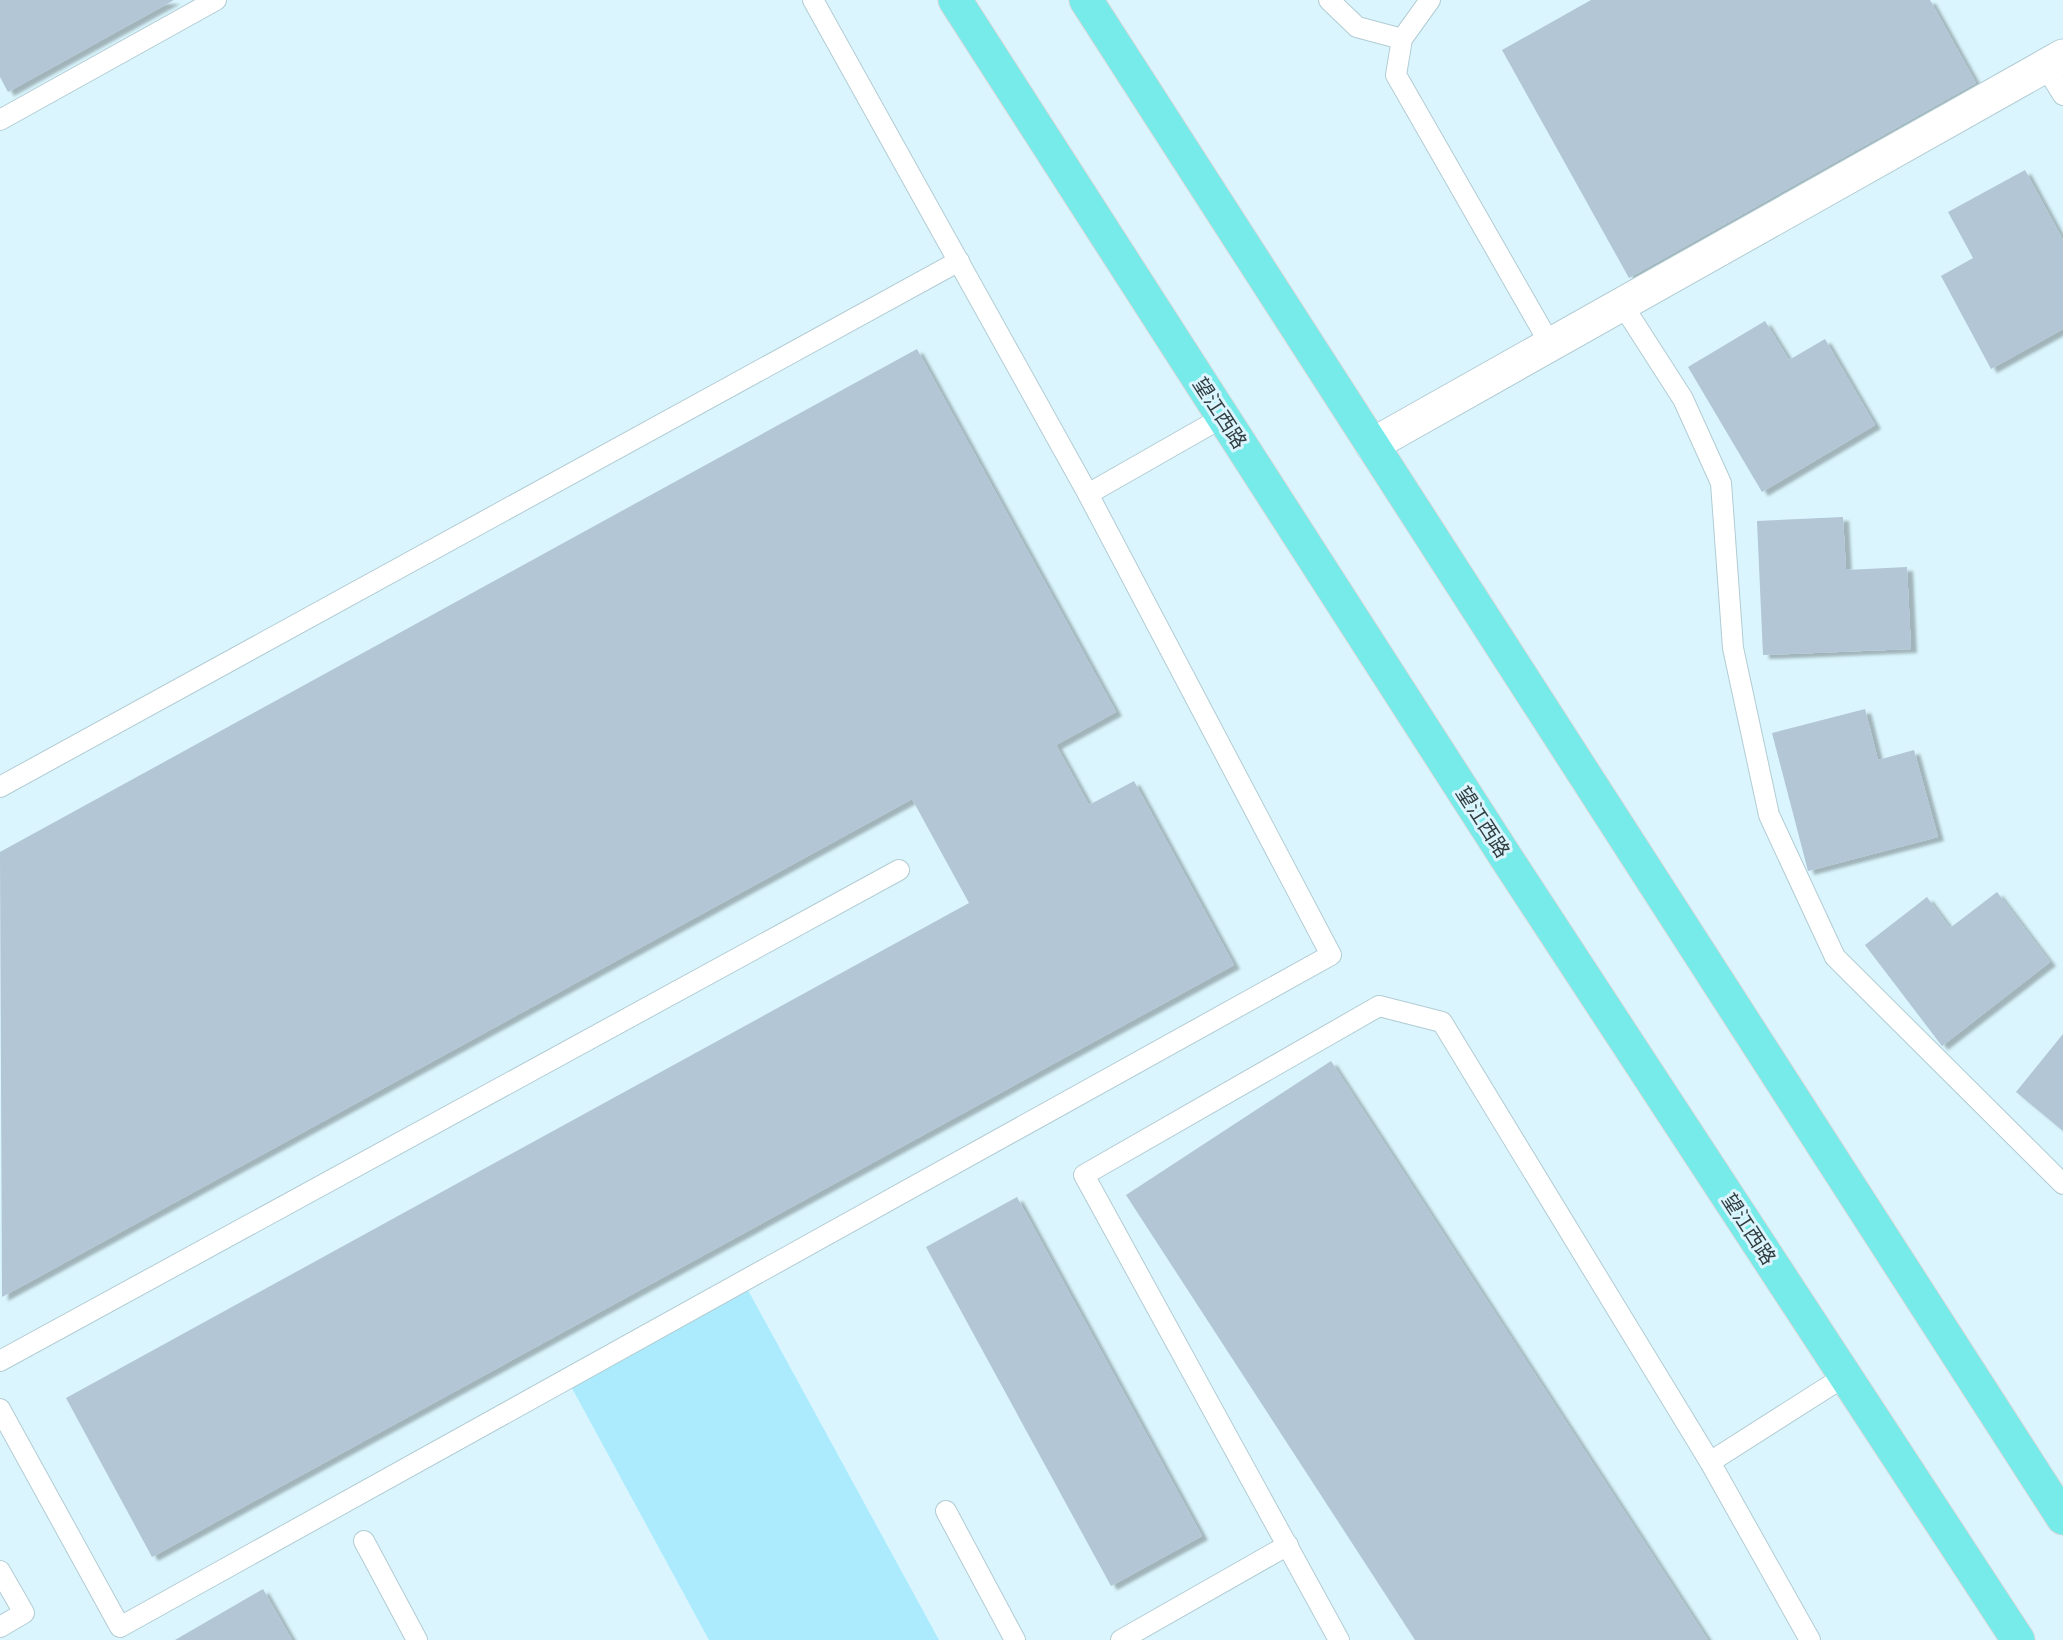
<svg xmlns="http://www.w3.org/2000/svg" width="2063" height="1640" font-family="Roboto,'Noto Sans SC',sans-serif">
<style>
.green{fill:#acebfd}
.building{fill:#b2c6d5;filter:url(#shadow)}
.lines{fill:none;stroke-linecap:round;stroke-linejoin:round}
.service-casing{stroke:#b2ccd4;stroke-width:22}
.minor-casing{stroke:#b2ccd4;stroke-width:35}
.primary-casing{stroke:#d6d8d9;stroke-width:35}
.service{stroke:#fff;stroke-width:20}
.minor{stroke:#fff;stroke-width:33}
.primary{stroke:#76ebea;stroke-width:33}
.labels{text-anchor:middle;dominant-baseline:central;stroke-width:6;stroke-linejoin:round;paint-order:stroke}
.street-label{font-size:20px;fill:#323d40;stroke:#daf5fd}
</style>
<defs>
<filter id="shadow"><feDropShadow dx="6" dy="4" stdDeviation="1.5" flood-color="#0004"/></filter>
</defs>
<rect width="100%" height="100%" fill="#daf5fd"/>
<polygon class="green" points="743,1281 939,1640 709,1640 567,1379"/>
<g class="building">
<polygon points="0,0 174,0 8,92 0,77"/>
<polygon points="1591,0 1930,0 1976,83 1629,278 1502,50"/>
<polygon points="2025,170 2063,240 2063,329 1991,369 1941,276 1973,258 1948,212"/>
<polygon points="1765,321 1789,360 1825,339 1875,425 1762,492 1688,367"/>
<polygon points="917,349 1116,712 1056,745 1089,805 1134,781 1234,965 152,1557 66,1398 969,903 912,799 2,1297 0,852"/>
<polygon points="1843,517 1846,570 1907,567 1911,649 1763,655 1757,521"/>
<polygon points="1865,709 1878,760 1914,750 1938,837 1808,871 1772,733"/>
<polygon points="1997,892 2050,962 1942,1046 1865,945 1927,897 1950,928"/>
<polygon points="2063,1034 2063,1131 2016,1092"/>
<polygon points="1331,1061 1708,1640 1415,1640 1126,1195"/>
<polygon points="1017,1197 1202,1536 1111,1586 926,1247"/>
<polygon points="263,1589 292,1640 175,1640"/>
</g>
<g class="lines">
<defs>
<g id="service">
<polyline points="1329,0 1357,27 1402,39"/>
<polyline points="1430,0 1402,39 1396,75 1550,344"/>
<polyline points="2045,66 2063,95"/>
<polyline points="0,120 216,0"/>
<polyline points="1622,304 1683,399 1721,483 1733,648 1769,815 1835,957 2063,1184"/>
<polyline points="1088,494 1223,417"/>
<polyline points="0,787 959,261"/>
<polyline points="0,1361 899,870"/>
<polyline points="0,1409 120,1627 1331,955 1088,494 813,0"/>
<polyline points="1710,1462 1810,1640"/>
<polyline points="946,1511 1015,1640"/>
<polyline points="364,1541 417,1640"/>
<polyline points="0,1571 24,1613 0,1627"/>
<polyline points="1121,1640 1288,1545"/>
<polyline points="1339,1640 1084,1175 1379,1006 1442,1022 1710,1462 1845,1376"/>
</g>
<polyline id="minor" points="1372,445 2063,56"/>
<g id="primary">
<polyline points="955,0 1507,859 2018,1640"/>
<polyline points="1086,0 2063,1518"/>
</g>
</defs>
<use href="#service" class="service-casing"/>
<use href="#minor" class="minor-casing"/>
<use href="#primary" class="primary-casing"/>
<use href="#service" class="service"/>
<use href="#minor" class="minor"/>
<use href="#primary" class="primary"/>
</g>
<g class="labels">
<g class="street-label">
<text transform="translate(1220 413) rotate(57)">望江西路</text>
<text transform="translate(1483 822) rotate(57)">望江西路</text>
<text transform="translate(1749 1229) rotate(57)">望江西路</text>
</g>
</g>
</svg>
